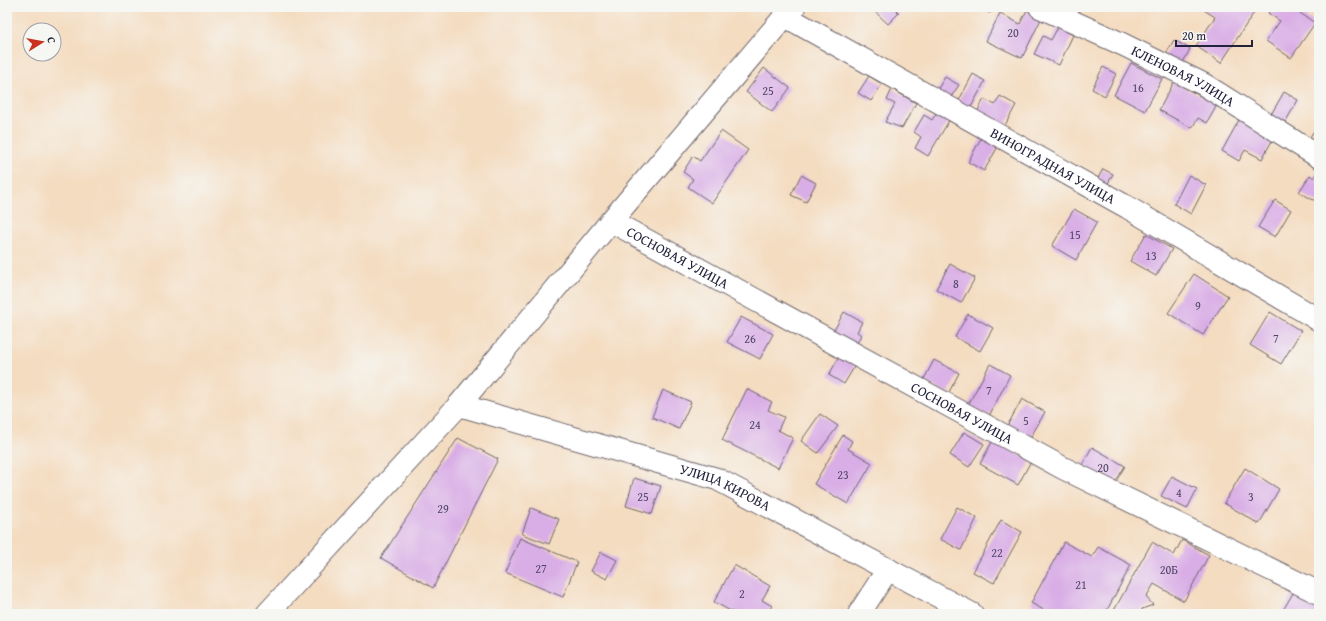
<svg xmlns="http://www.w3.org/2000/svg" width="1326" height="621" font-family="'Gentium Book Plus',serif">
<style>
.building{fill:#d9aee6}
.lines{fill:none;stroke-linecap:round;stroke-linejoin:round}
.street-casing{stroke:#6c636a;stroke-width:24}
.street{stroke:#fff;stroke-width:22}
.labels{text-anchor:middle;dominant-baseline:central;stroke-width:3;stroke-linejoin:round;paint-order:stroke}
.number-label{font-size:12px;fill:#504566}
.street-label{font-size:14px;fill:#22223b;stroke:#f6f6f2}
</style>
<rect width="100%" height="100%" fill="#f6f6f2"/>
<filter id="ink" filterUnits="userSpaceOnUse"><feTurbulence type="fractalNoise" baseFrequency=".025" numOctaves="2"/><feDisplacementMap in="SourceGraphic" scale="8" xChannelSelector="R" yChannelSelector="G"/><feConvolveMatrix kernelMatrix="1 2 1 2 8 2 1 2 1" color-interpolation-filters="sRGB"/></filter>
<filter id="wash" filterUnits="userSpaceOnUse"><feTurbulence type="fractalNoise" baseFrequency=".012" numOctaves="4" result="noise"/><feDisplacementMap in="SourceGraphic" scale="16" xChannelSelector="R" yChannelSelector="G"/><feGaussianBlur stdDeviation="0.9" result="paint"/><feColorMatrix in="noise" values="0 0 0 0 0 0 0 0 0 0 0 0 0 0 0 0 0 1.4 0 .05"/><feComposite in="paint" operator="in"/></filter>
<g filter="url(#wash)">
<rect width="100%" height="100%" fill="#f4dcc0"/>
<g id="blocks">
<g class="building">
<polygon points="870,7 893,7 899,13 888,24"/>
<polygon points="977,7 992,7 990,13"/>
<polygon points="1206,7 1257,8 1221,63 1196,46 1215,17 1204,10"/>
<polygon points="1273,7 1291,7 1315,23 1291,58 1266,41 1280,21 1268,13"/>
<polygon points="1027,10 1042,17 1022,58 986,41 1000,13 1020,24"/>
<polygon points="1058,27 1073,35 1059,65 1034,54 1043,36 1051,40"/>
<polygon points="1174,40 1190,49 1181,66 1164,57"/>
<polygon points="1131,63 1162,79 1145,111 1114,95"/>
<polygon points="1103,67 1116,74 1105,96 1092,89"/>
<polygon points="764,68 790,88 772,112 746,92"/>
<polygon points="973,74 985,81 970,109 958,102"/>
<polygon points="869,76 882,84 871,101 858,93"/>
<polygon points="945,77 959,85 949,100 936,92"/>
<polygon points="1174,82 1217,105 1207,123 1198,118 1192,128 1159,110"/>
<polygon points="892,89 916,103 902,128 885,122 895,104 887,100"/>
<polygon points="1284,92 1298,100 1283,126 1269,118"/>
<polygon points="1000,96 1016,105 1003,129 976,114 984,99 995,105"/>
<polygon points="937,112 950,119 928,156 915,148 921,137 914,132 924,115 932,120"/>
<polygon points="1240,118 1274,137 1262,159 1245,150 1239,161 1222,151"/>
<polygon points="1319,123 1319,147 1308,140"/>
<polygon points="721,131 748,150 712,203 688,187 693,179 683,172 693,156 700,161"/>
<polygon points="984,133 1000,143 984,171 968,162"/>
<polygon points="1103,169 1113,174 1106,187 1096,182"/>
<polygon points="1319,170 1319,203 1299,192 1310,175 1314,178"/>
<polygon points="801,175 816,183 806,202 791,195"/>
<polygon points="1189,175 1206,185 1191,214 1174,204"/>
<polygon points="1275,200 1291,210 1275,237 1258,227"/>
<polygon points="1074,209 1097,222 1076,260 1052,246"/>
<polygon points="1146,234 1172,249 1156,276 1130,261"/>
<polygon points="950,264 975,278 961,303 936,289"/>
<polygon points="1194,274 1228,296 1203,335 1168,313"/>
<polygon points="844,312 862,322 857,332 861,335 855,347 832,334"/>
<polygon points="1270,312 1301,331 1281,364 1250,345"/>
<polygon points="968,314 993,328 980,351 955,337"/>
<polygon points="741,317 773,334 760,359 727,342"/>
<polygon points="840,355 856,364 844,384 829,375"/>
<polygon points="934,360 959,373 948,394 923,381"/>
<polygon points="990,364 1010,375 989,416 968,405"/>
<polygon points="747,389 772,402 768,410 784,417 778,430 793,438 778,468 722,440"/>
<polygon points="663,390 691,402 679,429 652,417"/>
<polygon points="1022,399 1045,412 1029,440 1006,428"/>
<polygon points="820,414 838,426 818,453 801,441"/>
<polygon points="964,432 984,444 969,467 950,455"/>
<polygon points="843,435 852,441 848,449 872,463 848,504 814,484"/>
<polygon points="458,438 498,459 433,588 381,558"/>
<polygon points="993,440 1031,461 1018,485 980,464"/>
<polygon points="1092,447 1125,466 1113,486 1081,467"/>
<polygon points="1245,468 1279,489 1259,524 1224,503"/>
<polygon points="1172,476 1197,489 1187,509 1161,496"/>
<polygon points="634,478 661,486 652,514 626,506"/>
<polygon points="957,507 977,518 961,550 940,539"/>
<polygon points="531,508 559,519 549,544 522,534"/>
<polygon points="1001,520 1022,532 994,583 973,572"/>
<polygon points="520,538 577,562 563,597 505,573"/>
<polygon points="1182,540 1209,555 1184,601 1154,584 1146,597 1153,605 1142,609 1142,614 1112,614 1152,542 1174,555"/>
<polygon points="1064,542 1092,557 1098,547 1131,565 1105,614 1051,614 1031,603"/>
<polygon points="601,552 617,560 607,579 591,571"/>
<polygon points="734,565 770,586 762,600 772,606 767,614 736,614 714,602"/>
<polygon points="1296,588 1319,601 1319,614 1285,614 1282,612"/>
</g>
</g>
</g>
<g filter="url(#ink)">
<use href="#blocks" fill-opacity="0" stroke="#6c636a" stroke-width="1"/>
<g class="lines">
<defs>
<g id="street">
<path id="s1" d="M1040,7L1122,44L1203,84L1319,157"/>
<path id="s2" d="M785,16L1127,207L1319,320"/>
<path id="s3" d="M611,221L1063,468L1319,593"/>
<path id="s4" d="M459,405L717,479L972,614"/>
<polyline points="267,614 459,405 611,221 785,16 794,7"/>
<polyline points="859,614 888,569"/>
</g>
</defs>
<use href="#street" class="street-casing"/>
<use href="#street" class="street"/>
</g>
</g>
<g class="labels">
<g class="number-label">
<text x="1013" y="32">20</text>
<text x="1138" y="87">16</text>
<text x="768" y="90">25</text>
<text x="1075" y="234">15</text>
<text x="1151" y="255">13</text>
<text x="956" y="283">8</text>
<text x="1198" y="305">9</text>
<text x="750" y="338">26</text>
<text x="1276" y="338">7</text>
<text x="989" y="390">7</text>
<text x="1026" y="420">5</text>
<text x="755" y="424">24</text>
<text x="1103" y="467">20</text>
<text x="843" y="474">23</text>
<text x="1179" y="492">4</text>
<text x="643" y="496">25</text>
<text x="1251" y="496">3</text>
<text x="443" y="508">29</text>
<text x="997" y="552">22</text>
<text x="541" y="568">27</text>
<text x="1169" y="569">20Б</text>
<text x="1081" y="584">21</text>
<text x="742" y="593">2</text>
</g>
<g class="street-label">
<text stroke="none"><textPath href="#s1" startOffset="159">КЛЕНОВАЯ УЛИЦА</textPath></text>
<text stroke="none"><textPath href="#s2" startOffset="307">ВИНОГРАДНАЯ УЛИЦА</textPath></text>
<text stroke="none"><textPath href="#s3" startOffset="76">СОСНОВАЯ УЛИЦА</textPath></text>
<text stroke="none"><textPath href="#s3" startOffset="400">СОСНОВАЯ УЛИЦА</textPath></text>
<text stroke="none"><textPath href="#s4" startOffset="279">УЛИЦА КИРОВА</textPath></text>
</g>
</g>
<rect width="1326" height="621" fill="none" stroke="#f6f6f2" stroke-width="24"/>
<g transform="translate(42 42) rotate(79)"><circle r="19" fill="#f6f6f2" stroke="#a1a1a9"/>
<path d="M0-3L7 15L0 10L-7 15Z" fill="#c8321e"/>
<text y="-6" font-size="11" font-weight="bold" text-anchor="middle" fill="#22223b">С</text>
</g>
<path d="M1176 40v6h76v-6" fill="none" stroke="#22223b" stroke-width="2"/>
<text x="1182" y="40" font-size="12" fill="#22223b" stroke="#f6f6f2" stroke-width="3" paint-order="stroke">20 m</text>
</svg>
